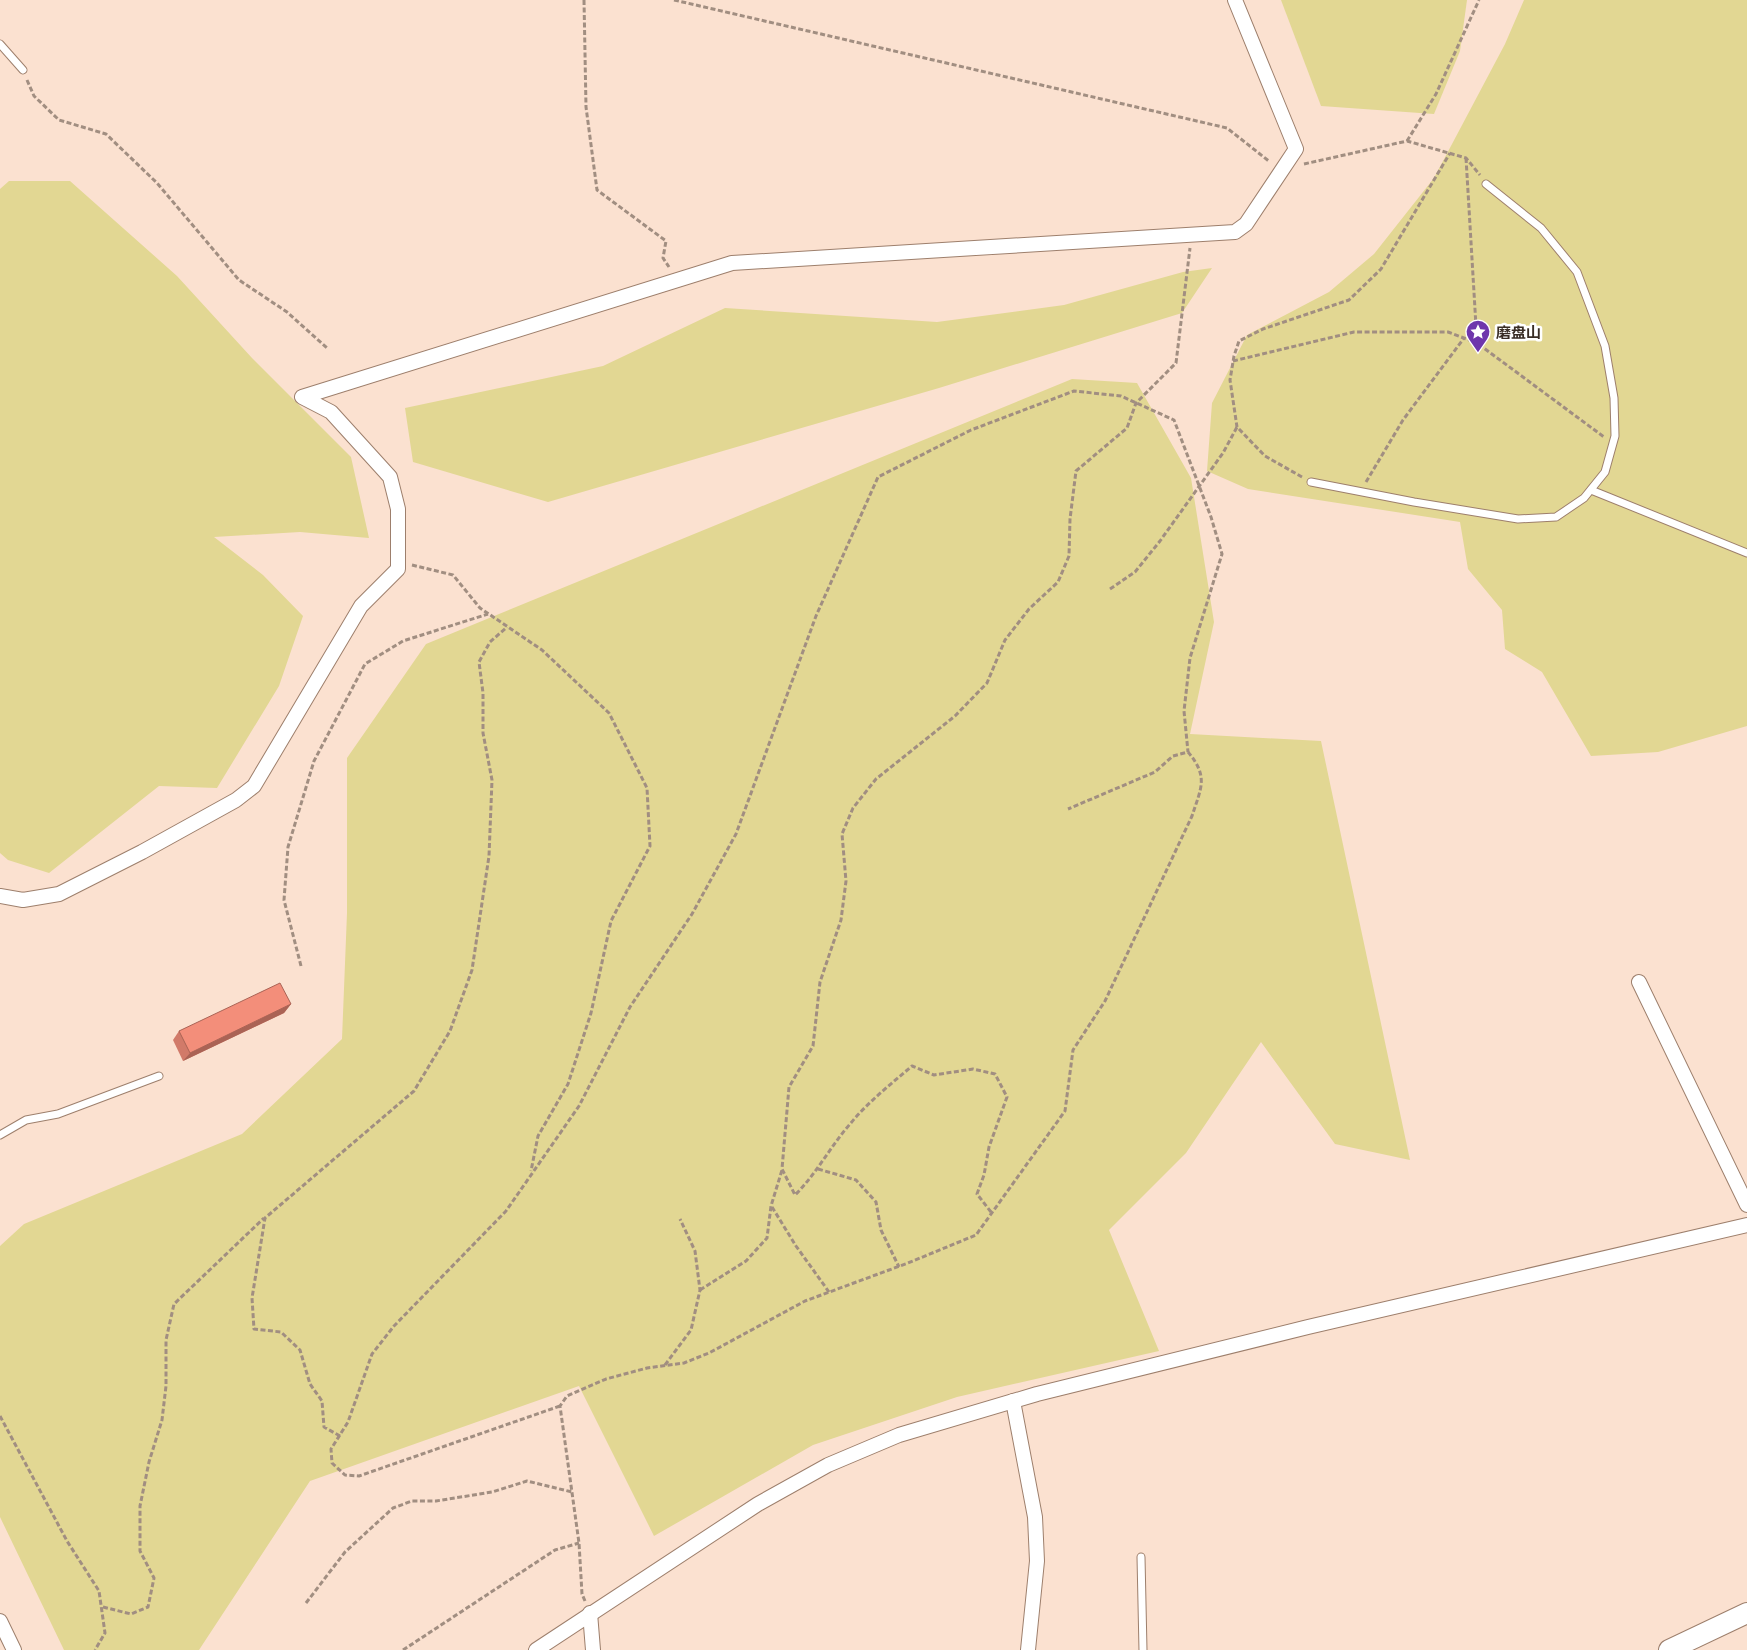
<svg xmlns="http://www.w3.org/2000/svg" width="1747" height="1650" font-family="'IBM Plex Sans','Noto Sans SC',sans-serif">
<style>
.green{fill:#e2d793}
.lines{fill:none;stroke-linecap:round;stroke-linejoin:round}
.lane-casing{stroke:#9d7f6c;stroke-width:9}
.street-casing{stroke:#9d7f6c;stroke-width:16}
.secondary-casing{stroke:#9d7f6c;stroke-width:22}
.path{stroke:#a18e81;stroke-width:3;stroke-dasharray:5 2.5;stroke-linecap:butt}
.lane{stroke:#fff;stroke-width:7}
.street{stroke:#fff;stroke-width:14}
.secondary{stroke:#fff;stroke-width:20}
.wall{fill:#d17a69}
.shaded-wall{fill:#aa6355}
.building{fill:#f38e7a;stroke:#aa6355}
.labels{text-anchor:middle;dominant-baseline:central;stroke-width:5;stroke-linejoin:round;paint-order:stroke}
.poi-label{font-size:15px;font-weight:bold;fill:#392d25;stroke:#fff;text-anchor:start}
</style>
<rect width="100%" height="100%" fill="#fbe1d0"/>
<g class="green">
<polygon points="1281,0 1467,0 1460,51 1434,114 1321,106"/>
<polygon points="1524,0 1747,0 1747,726 1658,752 1591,756 1542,672 1505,649 1502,610 1468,569 1460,522 1248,489 1207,471 1212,403 1247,335 1329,292 1374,254 1434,178 1505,44"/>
<polygon points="9,181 70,181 177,276 252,358 351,457 369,538 300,532 214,537 263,575 303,616 279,686 217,788 159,786 49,873 8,860 0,853 0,189"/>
<polygon points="1212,268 1182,313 939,388 548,502 413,462 405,408 603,366 725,308 937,322 1064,305 1183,272"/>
<polygon points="1072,379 1137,383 1191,478 1214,622 1190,734 1321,741 1410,1160 1335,1144 1261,1042 1186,1153 1109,1230 1159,1351 957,1397 813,1445 654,1536 579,1386 310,1481 199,1650 64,1650 0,1517 0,1246 24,1224 242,1134 342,1039 347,913 347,758 426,644"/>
</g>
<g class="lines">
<defs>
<g id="lane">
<polyline points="0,44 23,70"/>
<polyline points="1311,482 1414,502 1518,519 1556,517 1584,498 1605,472 1615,436 1614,398 1605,346 1577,272 1541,228 1486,184"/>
<polyline points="1591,490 1747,553"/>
<polyline points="0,1135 26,1120 58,1114 159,1076"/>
<polyline points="1141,1557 1143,1650"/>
</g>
<g id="street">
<polyline points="0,896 23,900 59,894 142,852 236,800 254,786 361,606 398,569 398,509 390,477 331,412 302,397 732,263 1235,232 1246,224 1296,149 1235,0"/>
<polyline points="1639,982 1747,1205"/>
<polyline points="1013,1401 1035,1517 1037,1561 1028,1650"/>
<polyline points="590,1613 593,1650"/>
<polyline points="0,1621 14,1650"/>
<polyline points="536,1650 758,1504 828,1465 899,1435 1037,1394 1308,1327 1747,1225"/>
</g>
<polyline id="secondary" points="1669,1650 1747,1613"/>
</defs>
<use href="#lane" class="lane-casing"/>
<use href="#street" class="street-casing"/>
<use href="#secondary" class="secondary-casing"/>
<g class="path">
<polyline points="584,0 586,107 597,190 666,241 663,258 669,267"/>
<polyline points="674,0 1227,128 1270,162"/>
<polyline points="27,80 34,96 59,120 106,134 157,183 239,280 287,312 327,348"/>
<polyline points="1407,141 1436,94 1479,0"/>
<polyline points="1466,158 1477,343 1604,437"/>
<polyline points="1304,164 1407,141 1466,158 1480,175"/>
<polyline points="1233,361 1354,332 1448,332 1477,343"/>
<polyline points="1302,477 1265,456 1237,427 1230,380 1234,356 1239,341 1263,329 1349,300 1381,269 1450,153"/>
<polyline points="1366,482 1403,420 1464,338"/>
<polyline points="412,565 453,575 480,608 542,650 609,713 647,788 650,846 611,921 591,1013 568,1084 538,1136 531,1171"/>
<polyline points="1110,589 1135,572 1160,541 1223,453 1237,427"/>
<polyline points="301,966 284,900 288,847 314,761 365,664 403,641 488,614"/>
<polyline points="818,1169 856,1180 876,1202 881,1230 899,1267"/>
<polyline points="772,1207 796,1246 829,1292"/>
<path d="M991,1212L977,1194L984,1175L989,1147L1007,1097L995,1074L973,1069L934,1075L912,1066C891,1084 868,1102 850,1124C830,1147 817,1173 795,1195L782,1169L789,1087L813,1046L820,982L841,920L846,881L842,834L853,808L876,779L955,716L987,683L1005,640L1029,609L1058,582L1069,556L1070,519L1076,471L1127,428L1136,403L1176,363L1190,248"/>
<polyline points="700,1290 746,1261 767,1238 771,1206 782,1170"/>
<polyline points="665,1365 691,1330 700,1290 695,1251 680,1219"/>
<polyline points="560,1406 359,1476 345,1475 332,1463 331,1449 348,1422 372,1354 394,1326 506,1211 579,1106 630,1007 692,914 736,834 816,616 878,477 971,430 1074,391 1121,396 1174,420 1211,517 1222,554 1190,658 1184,711 1188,752"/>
<polyline points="0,1416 67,1541 99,1591 105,1633 95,1650"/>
<polyline points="340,1436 324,1427 322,1401 310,1384 300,1350 281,1332 254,1329 252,1298 265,1218 414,1091 450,1031 472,970 489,856 492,780 483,733 483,693 479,662 490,642 507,627"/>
<path d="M585,1601L582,1594L579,1543L560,1406L567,1396L606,1379L647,1368L684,1363L709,1353L805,1301L908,1263L976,1235L1065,1111L1073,1050L1105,1001L1192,816C1201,788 1209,777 1188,752L1173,756L1155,772L1068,809"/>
<polyline points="306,1603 345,1552 393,1508 412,1501 436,1501 492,1492 527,1481 572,1492"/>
<polyline points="103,1607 131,1614 148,1607 154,1578 140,1551 140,1506 149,1462 162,1420 166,1386 166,1340 174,1304 264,1218"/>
<polyline points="403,1650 555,1550 579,1543"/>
</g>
<use href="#lane" class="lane"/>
<use href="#street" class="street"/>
<use href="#secondary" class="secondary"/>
</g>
<polygon class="wall" points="291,1004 284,1013 183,1061 173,1040 179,1031"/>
<polygon class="shaded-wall" points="291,1004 284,1013 183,1061 190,1053"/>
<polygon class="building" points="280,983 291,1004 190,1053 179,1031"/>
<defs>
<symbol id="sight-pin" viewBox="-11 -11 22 30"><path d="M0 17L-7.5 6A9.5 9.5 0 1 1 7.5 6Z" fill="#6e36ac" stroke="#fff"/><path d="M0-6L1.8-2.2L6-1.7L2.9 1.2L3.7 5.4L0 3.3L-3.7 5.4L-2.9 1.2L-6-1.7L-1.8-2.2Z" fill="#fff"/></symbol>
</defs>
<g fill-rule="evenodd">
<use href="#sight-pin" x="1464" y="318" width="28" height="38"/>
</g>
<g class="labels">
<g class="poi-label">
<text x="1496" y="332">磨盘山</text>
</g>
</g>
</svg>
